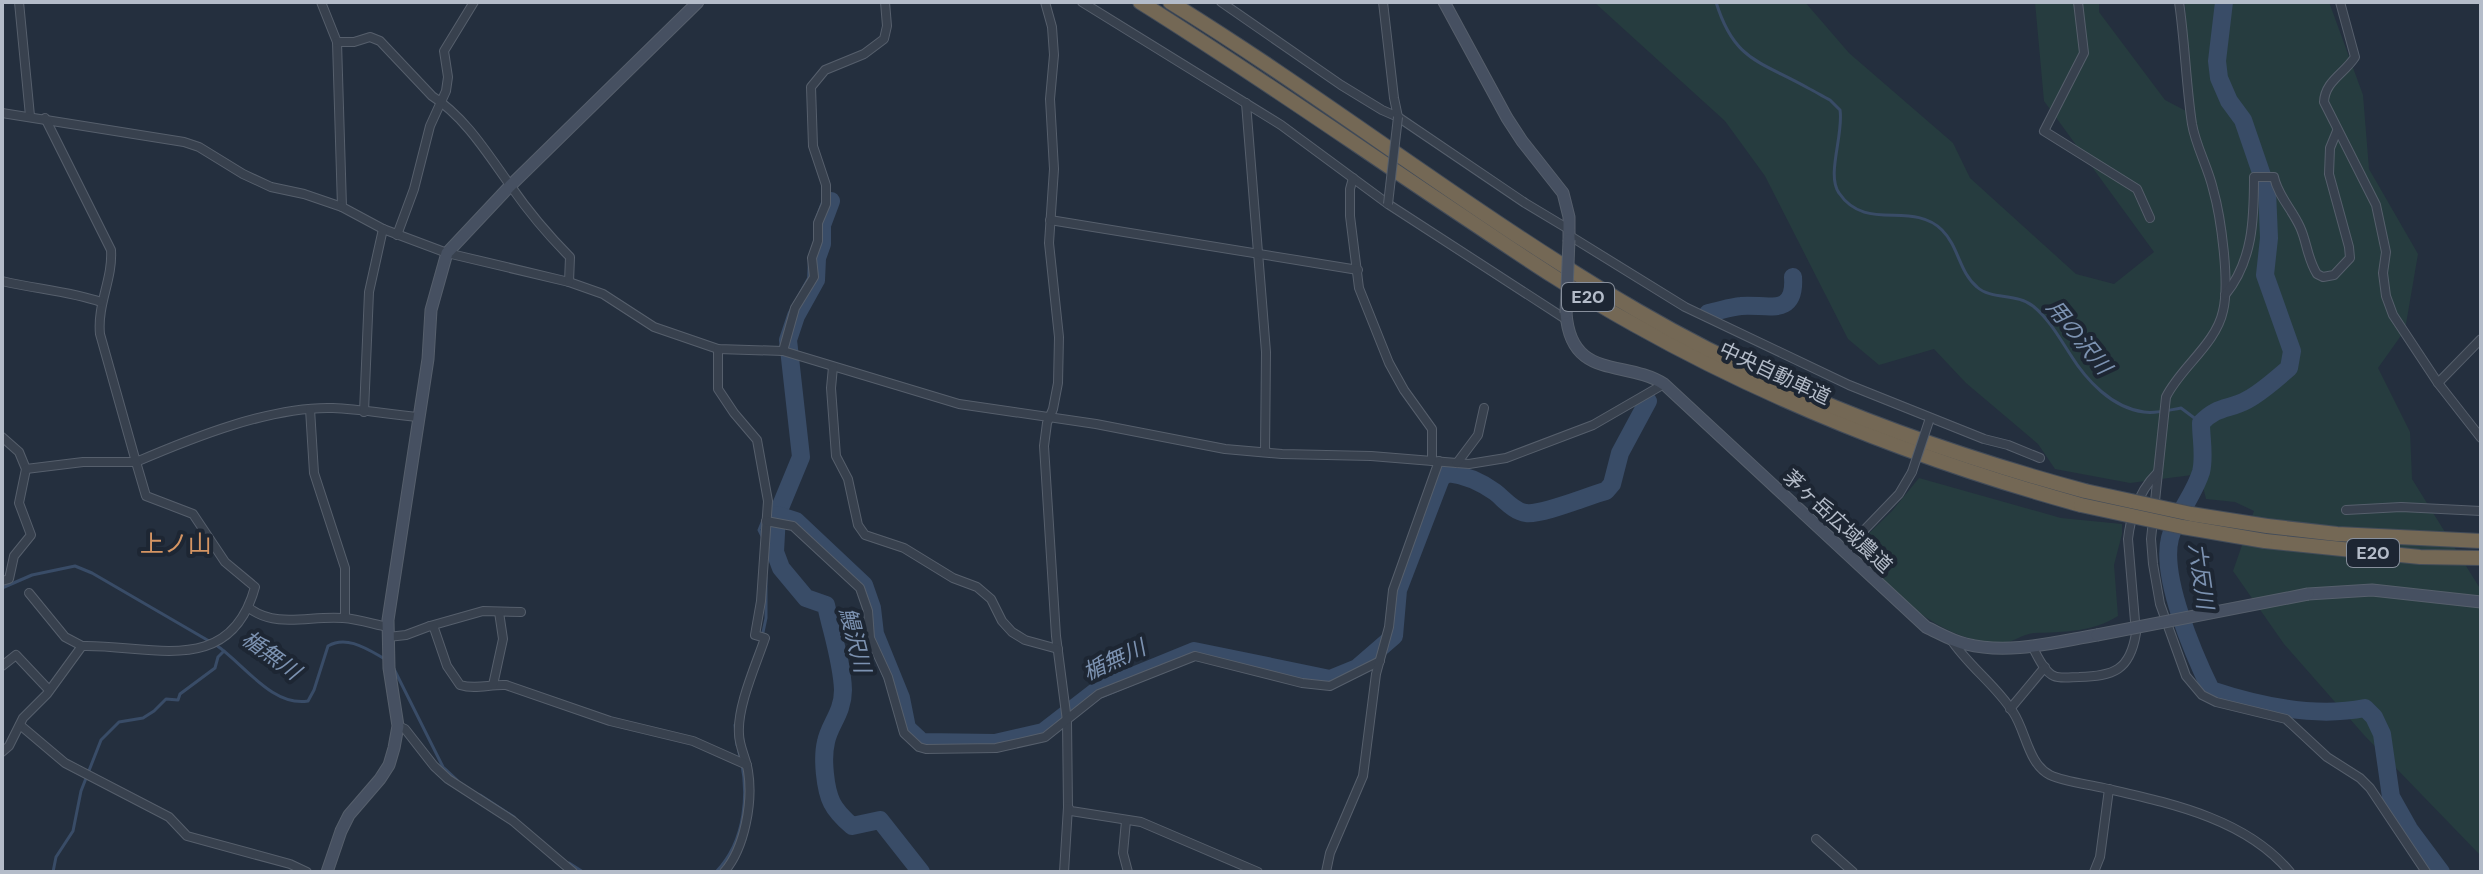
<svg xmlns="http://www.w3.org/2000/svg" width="2483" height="874" font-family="'DM Sans','Noto Sans JP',sans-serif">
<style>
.green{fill:#263c3f}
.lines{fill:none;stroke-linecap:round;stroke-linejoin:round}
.stream{stroke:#394c67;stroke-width:3}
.river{stroke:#394c67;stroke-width:18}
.street-casing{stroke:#565f6c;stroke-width:10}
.secondary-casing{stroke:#565f6c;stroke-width:13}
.highway-casing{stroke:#434c59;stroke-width:16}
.street{stroke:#38414e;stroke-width:8}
.secondary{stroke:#465061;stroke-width:11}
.highway{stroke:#746855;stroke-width:14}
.street-bridge-casing{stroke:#565f6c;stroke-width:10;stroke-linecap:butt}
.secondary-bridge-casing{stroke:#565f6c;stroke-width:13;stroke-linecap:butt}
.highway-bridge-casing{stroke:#434c59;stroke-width:16;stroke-linecap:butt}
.street-bridge{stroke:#38414e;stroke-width:8}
.secondary-bridge{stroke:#465061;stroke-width:11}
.highway-bridge{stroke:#746855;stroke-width:14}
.labels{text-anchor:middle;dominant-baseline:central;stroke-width:8;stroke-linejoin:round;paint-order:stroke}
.shield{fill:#1d2633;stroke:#878f9c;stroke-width:2}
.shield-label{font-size:18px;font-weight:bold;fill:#b4bcc9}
.street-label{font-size:20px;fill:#b4bcc9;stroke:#1d2633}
.water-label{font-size:22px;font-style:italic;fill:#7c92b1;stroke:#1d2633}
.quarter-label{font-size:24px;fill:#d59563;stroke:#1d2633}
</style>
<rect width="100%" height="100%" fill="#242f3e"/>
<g class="green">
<polygon points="1594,2 1805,2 1849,53 1953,143 1970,178 2076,274 2114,284 2154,252 2044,101 2035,2 2099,2 2099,12 2165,100 2190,113 2185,2 2329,2 2363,95 2369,169 2418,254 2405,330 2378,368 2410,432 2412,479 2481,590 2481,856 2364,735 2284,644 2233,571 2254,511 2235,502 2206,499 2200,474 2130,483 2055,469 2038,444 1966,383 1934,349 1879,365 1848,339 1765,176 1725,121"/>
<path d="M1919,478L2061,518L2122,524V534L2114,565L2118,616C2093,632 2064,632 2034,633C2022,634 2011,644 1999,643C1939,641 1888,592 1857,545L1892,511Z"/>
</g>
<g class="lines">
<g class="stream">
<path d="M1716,2C1734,61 1760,61 1808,88C1816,92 1822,96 1830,100L1840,110C1844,134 1826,175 1839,193C1866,233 1912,200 1942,230C1959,247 1959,272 1977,287C1991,300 2017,293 2033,306C2049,319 2059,337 2070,354C2086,380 2112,408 2144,412C2156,414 2169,410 2181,408L2201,423"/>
<polyline points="763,520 759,530 763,538"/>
<polyline points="2,588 32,575 75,566 92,573 209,641"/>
<polyline points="762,637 766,618 766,577"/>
<path d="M216,645C243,663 272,707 308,701L314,690L328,646C347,635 367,649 385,659"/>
<polyline points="391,663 443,767 457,780"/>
<polyline points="735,725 737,745"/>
<polyline points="480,795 514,817"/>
<polyline points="569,863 583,872"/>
<polyline points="53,872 56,857 73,831 81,791 101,740 119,722 143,718 154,711 166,699 178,700 180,694 215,668 218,657 224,651"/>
<path d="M716,872C746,841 750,791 739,752"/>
</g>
<g class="river">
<path d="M2224,2L2217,61L2219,78L2229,101L2243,120L2267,190L2269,238L2265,275L2292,351L2289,368C2276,379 2262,392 2247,400C2229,410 2218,405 2201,423C2201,439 2205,456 2201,472C2194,495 2176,515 2170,538C2160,577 2194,655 2211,690C2259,706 2315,718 2365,708L2374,717L2382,734L2391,797L2409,829L2441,872"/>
<path d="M831,201L822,225V244L817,258L816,280L796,316L788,340L801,457L777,515L775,552L781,568L806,598L826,605C832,633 842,662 843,690C843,713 829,725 826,742C822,758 825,789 832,803C837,813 845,820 852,826L880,820L921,872"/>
<path d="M1708,313C1719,311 1730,307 1741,306C1764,303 1796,319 1793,277"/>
<path d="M777,515L796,521L864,585L872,608L875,634L901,698L907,728L922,742L995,743L1043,732L1096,691L1194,651L1330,679L1357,668L1394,636L1398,590L1441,478L1448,473C1465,475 1481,482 1495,492C1504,499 1514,512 1526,513C1543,515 1587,496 1606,491L1612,484L1620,453L1648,401"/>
</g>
<defs>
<g id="street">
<polyline points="19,2 30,116"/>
<polyline points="321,2 337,42 342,207 383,229 447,253 569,282 603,294 654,327 718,349 783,351 959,404 1096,424 1225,449 1282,454 1371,456 1469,464 1506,458 1593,425 1664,384"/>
<polyline points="1045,2 1052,27 1054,55 1050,99 1054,169 1049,243 1059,337 1058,383 1053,409 1047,423 1044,446 1056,636 1067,721 1068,807 1071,811 1141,822 1258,872"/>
<polyline points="1082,2 1281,125 1388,204 1567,320"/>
<polyline points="1221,2 1341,85 1382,110 1398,117 1525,203 1570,230"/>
<polyline points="1383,2 1394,98 1398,117"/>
<polyline points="2078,2 2084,53 2044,131 2137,189 2150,218"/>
<path d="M2179,2C2185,43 2186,84 2192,124C2196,147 2208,167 2213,189C2221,217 2230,283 2223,311C2216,344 2180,368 2166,397L2151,539L2153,564L2160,604L2186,676L2202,695L2216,702L2286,719L2327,757L2360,778L2370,788L2426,872"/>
<path d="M2340,2L2355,57C2344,74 2325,81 2324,102L2376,205L2386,252L2383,273L2386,296L2393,315L2438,383L2481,438"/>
<path d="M337,42H354L370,37L380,41L432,96C465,117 487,153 510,185C528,211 548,235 570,257L569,282"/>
<polyline points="1246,103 1266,352 1265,452"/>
<polyline points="2,113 184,142 199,147 243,174 271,187 304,194 342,207"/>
<path d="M45,118L111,250C113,279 97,304 100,334L136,462C192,438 271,406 333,408C362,409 391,415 420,417"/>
<polyline points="1353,178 1350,189 1350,216 1359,288 1389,363 1404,390 1432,429 1432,461"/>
<polyline points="1050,220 1358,270"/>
<polyline points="397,235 414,189 430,126 446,91 448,77 444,51 474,2"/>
<polyline points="1570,236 1685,307 1849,385 1984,439 2008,445 2040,458"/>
<path d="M2,281C35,289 69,291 101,302"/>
<path d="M2225,295C2253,261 2254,219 2254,177H2274C2278,196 2292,209 2300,227C2307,242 2307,258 2317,274L2323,277L2334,275L2350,258L2349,247L2329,174L2330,148L2337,131"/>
<path d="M718,349V389L734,413L757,440L768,501L761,601L755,635L765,638C756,665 737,706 739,734C739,746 746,758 748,771C753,801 745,848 724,872"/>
<polyline points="783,351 795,308 814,277 812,258 818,241 818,223 826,204 826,185 813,146 811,87 825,70 864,54 884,39 887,26 885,2"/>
<polyline points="833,367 831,388 836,456 848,479 858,525 865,535 904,548 953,578 977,587 991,599 1002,621 1012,632 1025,640 1058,649"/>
<polyline points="2438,383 2481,339"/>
<polyline points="310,409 314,473 345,568 345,618"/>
<polyline points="364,412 369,292 383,229"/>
<polyline points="2,437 19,452 26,469 19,503 31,535 14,556 9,579 2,581"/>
<polyline points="1457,463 1478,435 1484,408"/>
<polyline points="2346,510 2401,507 2481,511"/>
<polyline points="766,521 793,526 860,588 868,611 870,638 888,677 904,733 919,747 926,749 996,748 1045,737 1099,694 1195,656 1302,683 1330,686 1380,661"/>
<polyline points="1844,551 1899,494 1912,472"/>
<polyline points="29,593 65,637 82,646"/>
<path d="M249,608C277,629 311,615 343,618C358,619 373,624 388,627"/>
<polyline points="430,626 483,611 521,612"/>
<path d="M388,637L406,635L430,626L434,628L447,666L460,685C476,690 490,684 506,685L610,721L693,741L747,765"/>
<path d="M1950,638C1968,666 1996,685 2013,712C2026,731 2028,764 2050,775C2065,782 2087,784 2104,788C2169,803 2245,818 2290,872"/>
<path d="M2032,646C2037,655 2044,672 2054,676C2060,679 2072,677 2079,677C2113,676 2130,671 2136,633L2128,539C2131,513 2140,490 2158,472"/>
<polyline points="2,666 16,655 49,690"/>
<polyline points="493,685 503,639 499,612"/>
<polyline points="2010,709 2045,667"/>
<polyline points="20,725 65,763 169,817 187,836 290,864 307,872"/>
<polyline points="398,726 405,729 434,766 448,779 513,821 573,872"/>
<path d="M2,752L9,746L23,718L47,694L82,646C149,644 230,679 255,587L225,562L193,514L146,496L136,462H83L26,469"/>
<polyline points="1126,821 1123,853 1128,872"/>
<polyline points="1816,839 1853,872"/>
<polyline points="1064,872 1068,807"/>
<polyline points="1326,872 1330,853 1363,776 1376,674 1389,627 1393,590 1439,461"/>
<polyline points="2094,872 2100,857 2109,789"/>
</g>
<g id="secondary">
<polyline points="1444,2 1507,118 1522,141 1563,193 1569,217 1569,240"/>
<path d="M1566,313C1571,381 1625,359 1664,384L1926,627C1939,633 1952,641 1966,644C2009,655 2055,642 2097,635"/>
<polyline points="2308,594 2372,590 2481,602"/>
<polyline points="327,872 341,831 349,815 380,779 389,765 394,748 398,726 389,668 388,620 428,359 431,310 447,253 510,186 698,2"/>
</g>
<g id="highway">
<path d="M1140,2C1254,73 1364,151 1476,225C1528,260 1580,295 1635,325C1776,404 1925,462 2081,505"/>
<path d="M1170,2C1329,100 1476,217 1638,311C1777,392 1930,449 2085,491"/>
<polyline points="2267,526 2337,534 2481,541"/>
<polyline points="2265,541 2420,557 2481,558"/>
</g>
</defs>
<use href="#street" class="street-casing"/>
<use href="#secondary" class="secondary-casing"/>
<use href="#highway" class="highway-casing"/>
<use href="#street" class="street"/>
<use href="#secondary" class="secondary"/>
<use href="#highway" class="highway"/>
<defs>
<g id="street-bridge">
<polyline points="1388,204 1398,117"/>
<polyline points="1912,472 1929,421"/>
</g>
<g id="secondary-bridge">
<polyline points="1566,313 1569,240"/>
<polyline points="2097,635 2308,594"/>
</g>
<g id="highway-bridge">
<polyline points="2085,491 2191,514 2267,526"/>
<polyline points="2081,505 2183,527 2265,541"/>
</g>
</defs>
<use href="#street-bridge" class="street-bridge-casing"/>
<use href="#secondary-bridge" class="secondary-bridge-casing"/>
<use href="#highway-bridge" class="highway-bridge-casing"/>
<use href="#street-bridge" class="street-bridge"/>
<use href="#secondary-bridge" class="secondary-bridge"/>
<use href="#highway-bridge" class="highway-bridge"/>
</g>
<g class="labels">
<g class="shield">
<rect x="1562" y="283" width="52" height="28" rx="6"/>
<rect x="2347" y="539" width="52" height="28" rx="6"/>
</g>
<g class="shield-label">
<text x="1588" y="297">E20</text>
<text x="2373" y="553">E20</text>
</g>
<g class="street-label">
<text transform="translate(1775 373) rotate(25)">中央自動車道</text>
<text transform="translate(1838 521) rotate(43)">茅ヶ岳広域農道</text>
</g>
<g class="water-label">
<text transform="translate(2079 337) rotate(51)">用の沢川</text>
<text transform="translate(2201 576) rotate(82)">六反川</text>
<text transform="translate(855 640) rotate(76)">鰻沢川</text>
<text transform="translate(271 655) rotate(36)">楯無川</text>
<text transform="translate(1114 660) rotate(-25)">楯無川</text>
</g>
<g class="quarter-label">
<text x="176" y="543">上ノ山</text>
</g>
</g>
<rect width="2483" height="874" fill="none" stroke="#b4bcc9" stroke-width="8"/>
</svg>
